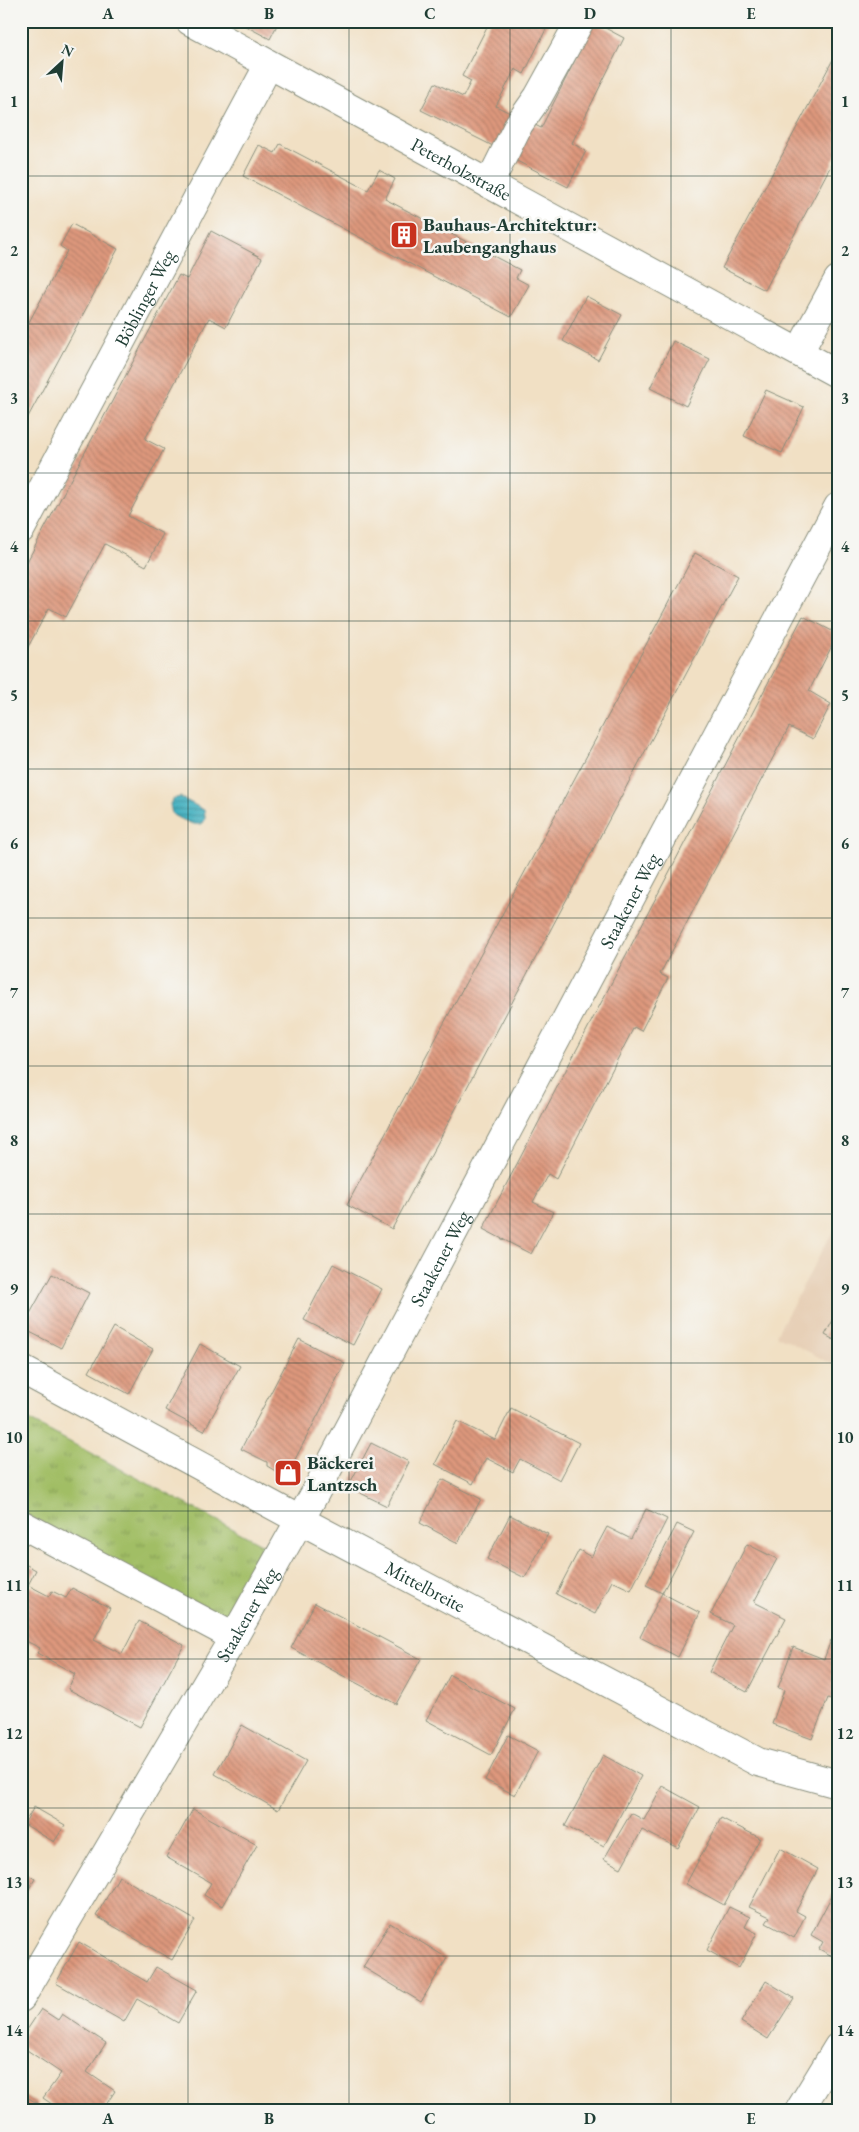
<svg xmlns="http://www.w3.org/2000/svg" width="859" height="2132" font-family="'EB Garamond',serif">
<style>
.built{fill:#e7d0b7}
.grass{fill:url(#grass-tufts);stroke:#607e4c}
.water{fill:url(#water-rules);stroke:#31767a}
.building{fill:url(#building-back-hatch)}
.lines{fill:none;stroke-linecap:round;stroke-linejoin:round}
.minor-casing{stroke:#888e7c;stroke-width:30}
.minor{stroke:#fff;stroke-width:28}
.grid{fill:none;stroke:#1f3d34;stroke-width:1;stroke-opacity:0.55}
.labels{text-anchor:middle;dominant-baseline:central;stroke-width:5;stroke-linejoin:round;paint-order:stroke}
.street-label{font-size:19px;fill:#1f3d34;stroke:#f6f6f2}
.poi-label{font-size:19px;font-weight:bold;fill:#1f3d34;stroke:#f6f6f2;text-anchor:start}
.neatline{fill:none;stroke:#1f3d34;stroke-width:2}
.grid-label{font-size:16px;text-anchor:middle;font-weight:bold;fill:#1f3d34}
</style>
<defs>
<pattern id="grass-tufts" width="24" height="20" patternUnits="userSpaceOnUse" patternTransform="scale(1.25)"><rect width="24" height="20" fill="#a1be65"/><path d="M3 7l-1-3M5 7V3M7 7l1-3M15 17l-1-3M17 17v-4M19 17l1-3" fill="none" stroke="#839c54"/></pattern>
<pattern id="water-rules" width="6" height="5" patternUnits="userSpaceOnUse" patternTransform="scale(1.25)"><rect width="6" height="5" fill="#43b0c0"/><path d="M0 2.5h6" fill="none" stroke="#37909d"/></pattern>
<pattern id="building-back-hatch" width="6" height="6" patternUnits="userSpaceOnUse" patternTransform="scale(1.25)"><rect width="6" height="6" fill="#de987d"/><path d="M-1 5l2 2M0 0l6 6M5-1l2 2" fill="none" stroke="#b37d67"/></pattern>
</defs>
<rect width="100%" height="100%" fill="#f6f6f2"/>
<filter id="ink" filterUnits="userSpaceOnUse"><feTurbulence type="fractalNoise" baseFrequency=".02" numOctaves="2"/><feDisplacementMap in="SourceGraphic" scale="10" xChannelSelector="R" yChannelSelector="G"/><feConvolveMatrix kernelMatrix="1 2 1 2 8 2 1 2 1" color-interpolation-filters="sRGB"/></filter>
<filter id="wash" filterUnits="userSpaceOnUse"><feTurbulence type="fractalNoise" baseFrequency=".0096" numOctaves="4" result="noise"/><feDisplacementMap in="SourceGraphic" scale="20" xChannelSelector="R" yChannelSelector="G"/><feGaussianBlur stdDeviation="1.12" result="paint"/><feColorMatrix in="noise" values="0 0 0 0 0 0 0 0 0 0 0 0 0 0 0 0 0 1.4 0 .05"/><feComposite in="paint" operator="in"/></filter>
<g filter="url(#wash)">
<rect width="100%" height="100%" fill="#f1e0c4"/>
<polygon class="built" points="838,1222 838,1367 776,1335"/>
<polygon class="grass" points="21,1416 267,1547 225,1621 21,1512"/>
<path class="water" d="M180,797L204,810C211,837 181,819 172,814L170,804L173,799Z"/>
<g id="blocks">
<g class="building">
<polygon points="236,21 279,21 270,39"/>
<polygon points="490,21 550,21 524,74 515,69 496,106 514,115 497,148 421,110 435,83 463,97 471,81 462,76"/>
<polygon points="594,22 624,38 572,143 586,151 568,187 507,156 525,120 541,128"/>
<polygon points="838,50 838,152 765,290 722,268"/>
<polygon points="280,144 368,190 379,170 395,179 385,199 520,270 516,278 529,285 511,317 243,176 259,145 275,153"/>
<polygon points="72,224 118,249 21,430 21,337 67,251 60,246"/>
<polygon points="211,231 262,258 226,327 209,318 145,439 164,449 128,516 163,534 146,566 105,544 66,617 49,608 21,660 21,573 179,275 187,279"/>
<polygon points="586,296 622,315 598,360 563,341"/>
<polygon points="673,341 710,359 686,406 650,388"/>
<polygon points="766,390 804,407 782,453 744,436"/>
<polygon points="695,553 738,576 392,1229 347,1205"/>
<polygon points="803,616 838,634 809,691 831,704 813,739 789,727 660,974 668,978 641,1031 634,1027 556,1179 548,1174 533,1202 553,1212 531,1254 483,1229"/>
<polygon points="333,1264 382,1289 353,1345 304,1320"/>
<polygon points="52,1274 89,1293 61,1348 22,1328"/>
<polygon points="838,1311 838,1342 825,1335"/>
<polygon points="114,1327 153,1349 129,1394 89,1372"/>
<polygon points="299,1339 345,1363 288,1473 284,1476 267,1466 267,1462 241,1449"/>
<polygon points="200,1344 240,1366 204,1431 165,1410"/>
<polygon points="511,1408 579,1443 560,1480 520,1459 513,1472 486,1458 473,1484 435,1464 457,1421 495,1440"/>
<polygon points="371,1443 409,1462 387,1506 348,1487"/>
<polygon points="442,1479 481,1499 458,1543 420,1523"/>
<polygon points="646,1509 667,1519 631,1590 612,1581 595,1614 556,1594 579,1550 591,1557 607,1527 631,1539"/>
<polygon points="510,1515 548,1534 525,1578 487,1559"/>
<polygon points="677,1524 694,1532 662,1593 646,1585"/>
<polygon points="747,1544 777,1559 754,1602 786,1618 747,1692 709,1672 733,1625 711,1614"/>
<polygon points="21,1562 36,1570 28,1585 49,1596 52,1591 66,1598 72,1588 110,1608 94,1640 122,1654 139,1621 184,1645 140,1727 68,1689 75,1674 37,1653 40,1648 26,1641 21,1649"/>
<polygon points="662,1593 700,1613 678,1657 640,1637"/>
<polygon points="315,1603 421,1659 396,1704 291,1648"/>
<polygon points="831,1640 838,1643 838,1702 828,1698 812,1739 772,1724 784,1690 778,1688 793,1647 824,1659"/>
<polygon points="450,1675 515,1709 491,1755 426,1720"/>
<polygon points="242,1725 306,1761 278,1810 215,1774"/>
<polygon points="508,1735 538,1751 515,1795 485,1780"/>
<polygon points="603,1755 641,1776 604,1846 565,1826"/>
<polygon points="662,1786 700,1807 678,1848 642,1830 621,1868 604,1859 631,1813 644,1820"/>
<polygon points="34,1807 65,1825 54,1842 24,1824"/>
<polygon points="193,1809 257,1845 222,1906 204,1895 211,1883 166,1857"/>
<polygon points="721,1818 760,1838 724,1905 686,1884"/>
<polygon points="780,1848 818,1869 796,1911 805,1916 794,1938 766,1923 770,1917 749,1907"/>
<polygon points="21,1871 35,1879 21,1902"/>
<polygon points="119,1876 195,1920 172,1960 96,1916"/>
<polygon points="838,1884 838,1959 819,1949 823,1942 811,1935"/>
<polygon points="729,1907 750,1917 745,1927 757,1933 739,1968 707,1950"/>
<polygon points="390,1923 447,1958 421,2002 363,1967"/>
<polygon points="79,1942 147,1982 156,1967 197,1990 178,2023 137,1999 124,2022 56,1983"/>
<polygon points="766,1981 794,1998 768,2039 741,2022"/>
<polygon points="41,2009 58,2020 62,2014 106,2043 87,2072 115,2091 102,2111 62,2111 43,2098 61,2073 21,2046 21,2039"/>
<polygon points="21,2093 38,2104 34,2111 21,2111"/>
<polygon points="632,2104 643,2111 628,2111"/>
</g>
</g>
</g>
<g filter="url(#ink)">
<use href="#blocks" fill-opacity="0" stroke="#888e7c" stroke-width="1"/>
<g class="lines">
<defs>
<g id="minor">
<path id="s1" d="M190,21L838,374"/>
<polyline points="489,184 519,124 538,97 580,21"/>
<polyline points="799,352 838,280"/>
<path id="s2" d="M21,529L268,66"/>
<path id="s3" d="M21,1369L300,1520L758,1762L838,1784"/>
<polyline points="21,1524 234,1637"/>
<path id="s4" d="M21,1998L234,1637L314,1495L838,507"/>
<polyline points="799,2111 838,2047"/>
</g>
</defs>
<use href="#minor" class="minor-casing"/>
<use href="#minor" class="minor"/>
</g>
</g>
<path class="grid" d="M188,21V2111M349,21V2111M510,21V2111M671,21V2111M21,176H838M21,324H838M21,473H838M21,621H838M21,769H838M21,918H838M21,1066H838M21,1214H838M21,1363H838M21,1511H838M21,1659H838M21,1808H838M21,1956H838"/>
<defs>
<symbol id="building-square" viewBox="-11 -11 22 22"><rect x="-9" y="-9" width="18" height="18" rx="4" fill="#c8321e" stroke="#f6f6f2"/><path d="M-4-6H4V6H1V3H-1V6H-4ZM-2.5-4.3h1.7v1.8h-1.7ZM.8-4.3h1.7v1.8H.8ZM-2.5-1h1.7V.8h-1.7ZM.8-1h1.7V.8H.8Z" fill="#fff"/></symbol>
<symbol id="shop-square" viewBox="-11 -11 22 22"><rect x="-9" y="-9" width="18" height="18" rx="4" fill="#c8321e" stroke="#f6f6f2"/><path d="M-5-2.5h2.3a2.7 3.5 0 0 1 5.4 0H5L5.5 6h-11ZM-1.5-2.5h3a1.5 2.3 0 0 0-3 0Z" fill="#fff"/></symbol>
</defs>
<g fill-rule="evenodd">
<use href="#building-square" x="388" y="219" width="32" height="32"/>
<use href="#shop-square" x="272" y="1457" width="32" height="32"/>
</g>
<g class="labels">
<g class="street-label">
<text stroke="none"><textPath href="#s1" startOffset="309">Peterholzstraße</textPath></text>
<text stroke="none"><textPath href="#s2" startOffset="262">Böblinger Weg</textPath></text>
<text stroke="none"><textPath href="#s4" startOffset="1255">Staakener Weg</textPath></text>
<text stroke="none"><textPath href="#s4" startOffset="850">Staakener Weg</textPath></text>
<text stroke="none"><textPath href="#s3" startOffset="459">Mittelbreite</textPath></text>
<text stroke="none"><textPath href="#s4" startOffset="445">Staakener Weg</textPath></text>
</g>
<g class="poi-label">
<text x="423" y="224">Bauhaus-Architektur:<tspan x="423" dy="22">Laubenganghaus</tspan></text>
<text x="307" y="1462">Bäckerei<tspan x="307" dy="22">Lantzsch</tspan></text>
</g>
</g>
<rect width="859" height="2132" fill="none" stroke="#f6f6f2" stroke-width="55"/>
<g transform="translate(62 62) rotate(26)" stroke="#f6f6f2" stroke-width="4" paint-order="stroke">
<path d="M0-4L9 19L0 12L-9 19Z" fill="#1f3d34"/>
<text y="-8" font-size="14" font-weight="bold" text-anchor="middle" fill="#1f3d34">N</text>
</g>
<rect x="28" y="28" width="804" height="2076" class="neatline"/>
<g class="grid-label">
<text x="108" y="19">A</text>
<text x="269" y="19">B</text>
<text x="430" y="19">C</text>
<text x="590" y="19">D</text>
<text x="751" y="19">E</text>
<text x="14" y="107">1</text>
<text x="845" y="107">1</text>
<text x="14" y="256">2</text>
<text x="845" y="256">2</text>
<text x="14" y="404">3</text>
<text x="845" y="404">3</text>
<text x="14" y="552">4</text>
<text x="845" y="552">4</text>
<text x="14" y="701">5</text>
<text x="845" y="701">5</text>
<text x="14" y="849">6</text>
<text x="845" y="849">6</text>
<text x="14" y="998">7</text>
<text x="845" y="998">7</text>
<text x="14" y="1146">8</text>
<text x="845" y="1146">8</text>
<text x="14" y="1294">9</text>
<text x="845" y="1294">9</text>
<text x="14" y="1443">10</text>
<text x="845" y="1443">10</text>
<text x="14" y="1591">11</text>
<text x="845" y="1591">11</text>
<text x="14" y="1739">12</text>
<text x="845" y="1739">12</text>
<text x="14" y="1888">13</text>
<text x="845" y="1888">13</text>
<text x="14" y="2036">14</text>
<text x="845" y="2036">14</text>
<text x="108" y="2124">A</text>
<text x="269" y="2124">B</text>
<text x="430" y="2124">C</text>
<text x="590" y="2124">D</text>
<text x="751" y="2124">E</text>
</g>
</svg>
